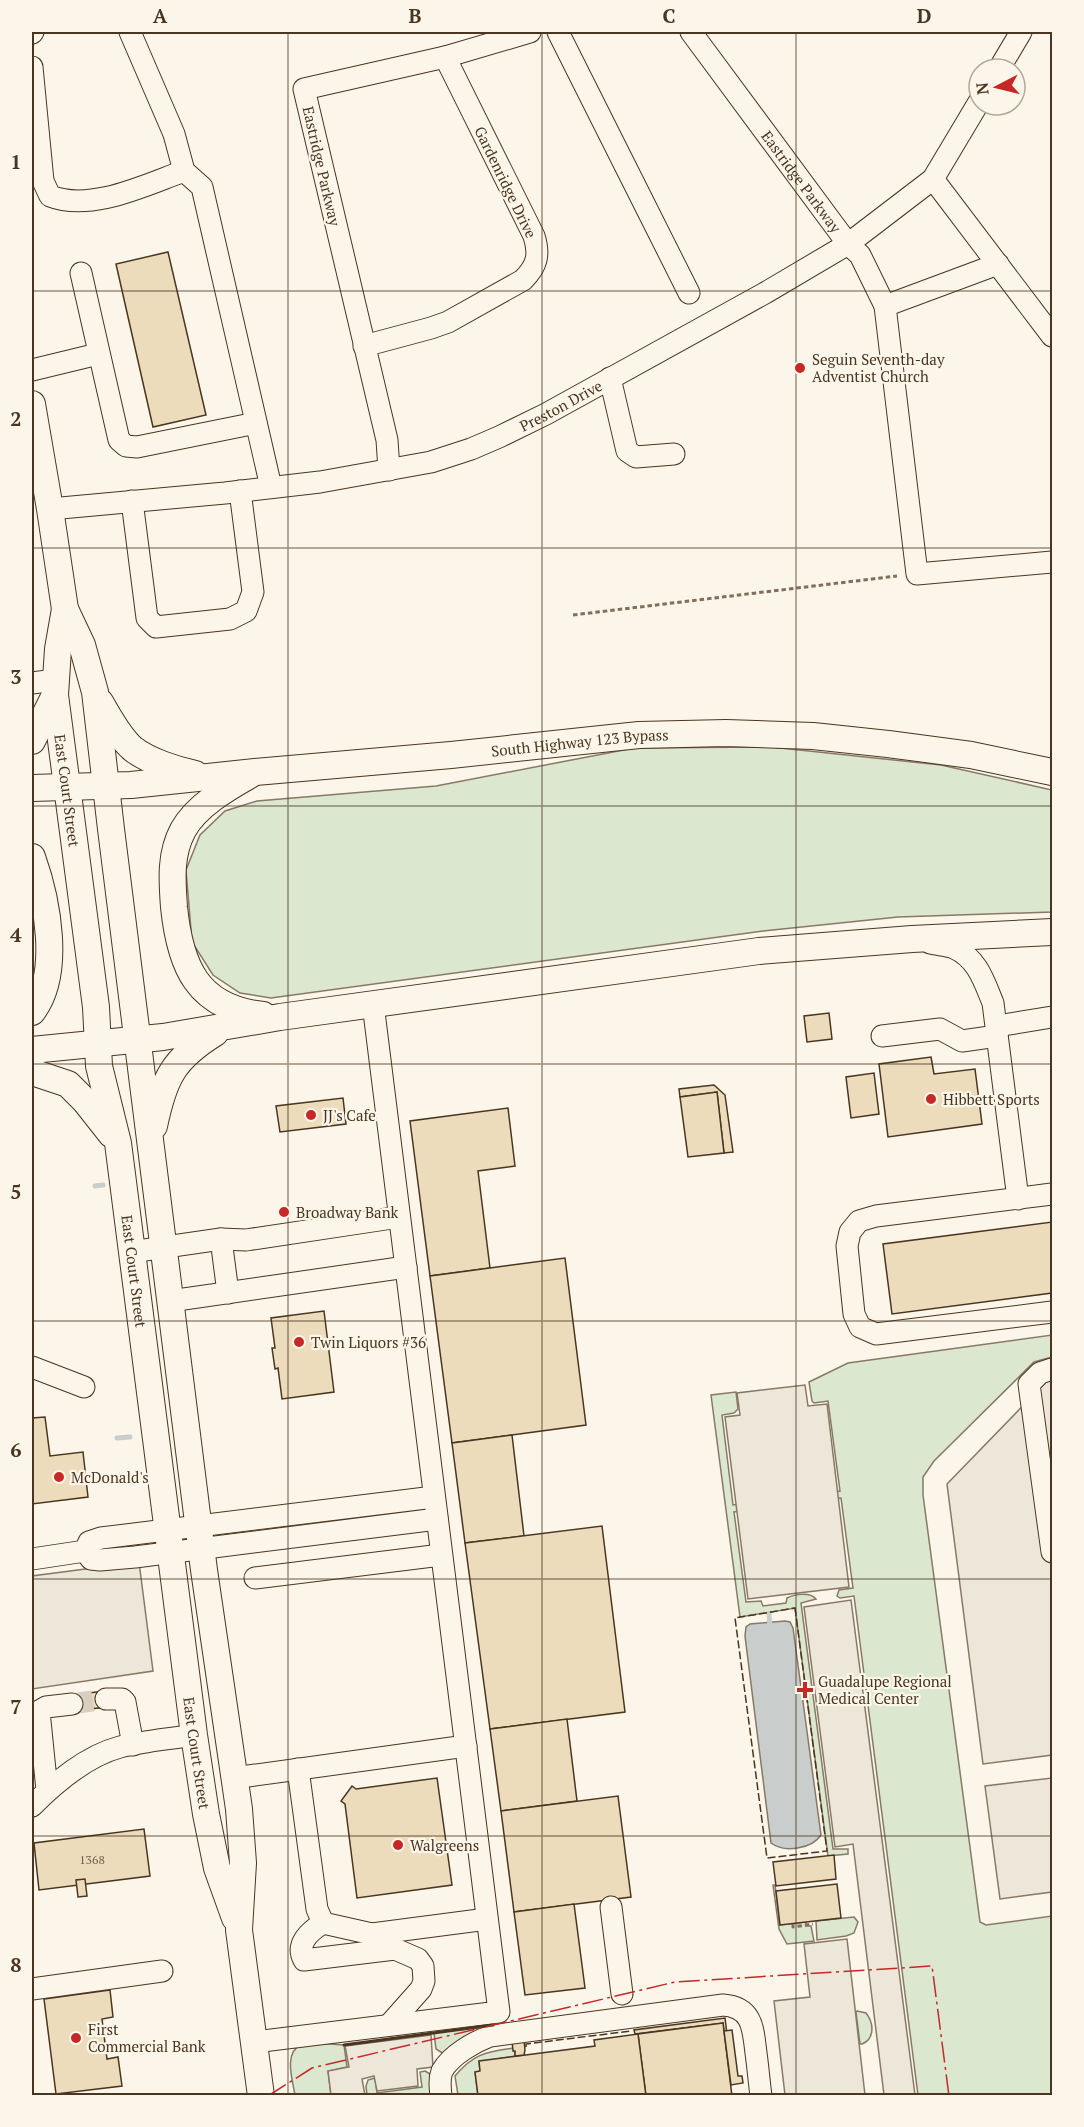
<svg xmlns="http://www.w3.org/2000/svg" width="1084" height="2127" font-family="'PT Serif',serif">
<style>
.green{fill:#dce7d0;stroke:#887966;stroke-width:1.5}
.parking{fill:#ede7d9;stroke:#887966;stroke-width:1.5}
.water{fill:#c9cecd;stroke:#887966;stroke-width:1.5}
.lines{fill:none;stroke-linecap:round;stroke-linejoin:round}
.stream{stroke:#c9cecd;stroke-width:5}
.building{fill:#ecdcbc;stroke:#4a3520;stroke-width:1.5}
.minor-tunnel{stroke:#d8cfc1;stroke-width:21;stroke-dasharray:21 10;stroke-linecap:butt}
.minor-casing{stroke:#4a3520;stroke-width:23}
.major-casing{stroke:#4a3520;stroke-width:28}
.path{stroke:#7f6f5c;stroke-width:3;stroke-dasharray:4.5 3;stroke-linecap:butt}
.minor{stroke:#fbf6e9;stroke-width:21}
.major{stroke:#fbf6e9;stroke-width:26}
.fence{stroke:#4a3520;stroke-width:1.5;stroke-dasharray:8 3;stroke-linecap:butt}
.wall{stroke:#4a3520;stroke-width:3}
.power{stroke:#c62828;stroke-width:1.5;stroke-dasharray:21 4.5 3 4.5;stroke-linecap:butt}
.grid{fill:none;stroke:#4a3520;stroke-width:1.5;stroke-opacity:0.55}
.poi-dot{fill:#c62828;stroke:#fbf6e9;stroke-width:2}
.labels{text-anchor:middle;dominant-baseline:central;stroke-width:4.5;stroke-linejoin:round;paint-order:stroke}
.number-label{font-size:12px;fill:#725f47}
.street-label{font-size:15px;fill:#4a3520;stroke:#fbf6e9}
.poi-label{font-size:15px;fill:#4a3520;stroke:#fbf6e9;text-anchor:start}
.neatline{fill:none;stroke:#4a3520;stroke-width:2}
.grid-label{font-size:20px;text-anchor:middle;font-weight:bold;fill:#4a3520}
</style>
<rect width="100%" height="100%" fill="#fbf6e9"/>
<g class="green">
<polygon points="771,747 941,765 1052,790 1052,912 898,917 763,931 271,998 240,993 213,975 192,942 186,870 200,835 225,811 257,801 436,786 634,748"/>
<polygon points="1052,1335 1052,1357 1034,1362 934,1461 923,1477 923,1495 980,1922 986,1925 1052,1916 1052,2095 918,2095 854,1596 840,1598 837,1596 839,1590 853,1588 841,1498 827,1500 826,1493 840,1491 828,1401 814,1403 812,1401 809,1382 848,1363"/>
<path d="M736,1392L738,1409L734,1413L722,1415L733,1505L746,1503L747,1510L734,1512L746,1602L761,1601L763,1606L786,1603L787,1598C795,1594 810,1592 816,1599L801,1603L833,1849H848V1854L828,1856L795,1608L740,1617L711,1395Z"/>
<polygon points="773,1885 775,1885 780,1925 806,1922 806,1926 811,1926 814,1941 787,1944 779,1929"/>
<polygon points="854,1917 858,1922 854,1933 846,1936 817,1940 816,1921"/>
<path d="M857,2011L866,2013C874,2023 875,2039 862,2044H860L856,2012Z"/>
<polygon points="489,2026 444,2054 436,2049 434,2033"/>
<path d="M316,2043L344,2045L347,2067L328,2071L331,2095H295C293,2082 283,2052 301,2045C305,2043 311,2044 316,2043Z"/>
<path d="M514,2048L515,2056L479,2062L480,2071L475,2072L478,2095H458L455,2076C474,2053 487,2052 514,2048Z"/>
<polygon points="425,2071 430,2074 433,2095 367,2095 366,2086 368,2080 375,2078 377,2093 422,2087 420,2072"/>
</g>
<g class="parking">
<polygon points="1048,1380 1052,1380 1052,1755 983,1764 947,1484"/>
<polygon points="805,1385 808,1406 827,1404 849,1587 748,1599 725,1417 740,1415 737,1393"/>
<polygon points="139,1562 153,1671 32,1689 32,1576"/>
<polygon points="851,1600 915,2095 884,2095 853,1844 835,1847 804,1607"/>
<polygon points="1052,1778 1052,1892 1000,1899 985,1786"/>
<polygon points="847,1939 865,2095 785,2095 774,2001 810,1997 804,1944"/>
<polygon points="431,2035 433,2067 417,2069 418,2086 377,2091 374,2076 362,2079 365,2095 331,2095 328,2071 349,2067 345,2046"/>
</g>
<path class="water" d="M785,1621L790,1622L793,1628L821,1835C812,1849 784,1853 771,1843L745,1636L746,1627L750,1624Z"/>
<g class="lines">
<g class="stream">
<polyline points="95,1186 103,1185"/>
<polyline points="117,1438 130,1437"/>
<polyline points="769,1614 770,1628"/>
</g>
</g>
<g class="building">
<polygon points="168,252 206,415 153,427 116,264"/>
<polygon points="829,1013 832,1039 807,1042 804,1016"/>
<polygon points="931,1057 934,1074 975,1069 982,1124 888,1137 879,1064"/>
<polygon points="874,1073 879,1114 851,1118 846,1077"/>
<polygon points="714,1085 725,1095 733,1152 724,1153 717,1092 680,1097 679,1089"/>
<polygon points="717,1092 724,1153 688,1157 680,1097"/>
<polygon points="343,1098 346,1124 280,1132 276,1106"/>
<polygon points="508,1108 515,1166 478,1171 490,1268 430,1276 410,1121"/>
<polygon points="1052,1222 1052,1293 892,1314 883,1244"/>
<polygon points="565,1258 586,1425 452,1443 430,1276"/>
<polygon points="324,1311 334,1392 282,1399 278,1368 275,1369 272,1348 275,1348 271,1318"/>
<polygon points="45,1417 50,1456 83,1452 88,1497 32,1504 32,1418"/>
<polygon points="512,1435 524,1536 465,1543 452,1443"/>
<polygon points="602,1526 625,1712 490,1729 465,1543"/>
<polygon points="105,1691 107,1707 73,1711 71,1695"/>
<polygon points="567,1719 577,1801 501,1811 490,1729"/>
<polygon points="437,1778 452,1885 357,1898 345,1804 341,1801 352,1786 356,1789"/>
<polygon points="618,1796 631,1897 514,1912 501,1811"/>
<polygon points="144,1829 150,1876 39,1890 34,1843"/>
<polygon points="834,1855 836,1879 776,1886 773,1862"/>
<polygon points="85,1879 87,1896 78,1897 76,1880"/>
<polygon points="837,1884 841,1918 780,1925 776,1891"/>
<polygon points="574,1904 585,1988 525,1995 514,1912"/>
<polygon points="110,1990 113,2017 102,2019 107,2059 118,2057 122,2086 56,2094 44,1999"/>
<polygon points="725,2018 732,2074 729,2074 723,2023 635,2034 634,2030"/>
<polygon points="723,2023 732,2096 646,2096 638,2034"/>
<polygon points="732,2030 738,2076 742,2076 743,2083 731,2085 724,2031"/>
<polygon points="638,2034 646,2096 478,2096 475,2072 480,2071 479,2061 595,2046 594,2040"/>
<polygon points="524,2040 525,2050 524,2055 515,2056 515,2051 513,2051 512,2041"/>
</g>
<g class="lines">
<polyline class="minor-tunnel" points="72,1704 106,1699"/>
<defs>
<g id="minor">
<polyline points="130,32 174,134 184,171 202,187 271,487"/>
<polyline points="558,32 689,293"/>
<path id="s1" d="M691,32L848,244L860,255L885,306L917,574L1052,562"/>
<polyline points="32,33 33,32"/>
<path d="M32,67L43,181L50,196C91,212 145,185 184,171"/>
<polyline points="999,69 1021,32"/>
<polyline points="933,179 1052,336"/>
<polyline points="81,273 119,440 126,446 137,447 256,423"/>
<polyline points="885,306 998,264"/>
<path d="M364,346L431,328L448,322L523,280C537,266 540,255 534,236L445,57"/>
<polyline points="32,370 98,354"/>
<polyline points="610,378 627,451 636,457 674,454"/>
<polyline points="389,470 387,440 304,89 445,57 530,32"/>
<polyline points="132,501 147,618 156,627 230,619 246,611 253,592 240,491"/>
<path id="s2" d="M50,509L225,493L320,482L431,462L471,449L499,437L546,414L765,293L848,244L933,179L979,102"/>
<polyline points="32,683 55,680"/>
<path d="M930,943C937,945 947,945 954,948C977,958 984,981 993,1003L1018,1199"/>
<polyline points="997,1026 1052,1017"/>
<polyline points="882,1036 940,1029 962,1041 997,1036"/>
<polyline points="1052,1194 876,1216 859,1221 850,1232 847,1246 854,1314 860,1327 876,1334 1052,1312"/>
<polyline points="221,1239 228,1293"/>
<polyline points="131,1252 221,1239 246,1240 399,1217"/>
<polyline points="170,1301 406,1267"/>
<polyline points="32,1367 84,1387"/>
<polyline points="1052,1369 1040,1373 1029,1384 1052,1552"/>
<polyline points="85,1551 91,1559 100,1560 135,1557 437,1519"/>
<polyline points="85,1551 89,1542 101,1538 434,1497"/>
<polyline points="32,1559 85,1551"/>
<polyline points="255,1578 441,1555"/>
<polyline points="106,1699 122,1699 125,1702 133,1745"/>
<polyline points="298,1769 317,1909 323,1923 372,1934 487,1919"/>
<polyline points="234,1778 466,1746"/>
<polyline points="47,1790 39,1711 46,1707 72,1704"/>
<path d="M32,1806C56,1782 86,1756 120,1747C144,1741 170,1739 194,1735"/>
<polyline points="611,1907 622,1994"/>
<path d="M323,1923C310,1931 295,1944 304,1960L395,1949L418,1959L423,1966L424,1981L421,1989L389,2025"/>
<polyline points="32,1989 162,1971"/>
<polyline points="254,2042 499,2012 373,1004"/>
<path d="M441,2096C440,2087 439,2079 442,2071C451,2055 474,2042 490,2036L723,2005C753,2007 753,2029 756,2053C758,2067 759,2081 761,2096"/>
</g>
<g id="major">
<polyline points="32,404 50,509 65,609 82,645 95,692 111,829 204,1570 239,1809 243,1863 239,1930 261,2096"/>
<path id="s3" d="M65,609L58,649L55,695L96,1007L99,1066L118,1143L194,1735L206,1814L217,1868L235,1918"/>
<path d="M100,702C109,717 119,737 133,749C148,761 177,770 195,774"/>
<polyline points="32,741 55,695"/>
<path d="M250,775C227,788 196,806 183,830C170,854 172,880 174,907C180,966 197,1008 263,1015"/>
<path id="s4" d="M32,788L131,785L255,772L451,755L639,735L726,733L813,736L888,744L971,755L1052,772"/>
<path d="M32,857C47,899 62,974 32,1012"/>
<polyline points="32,1050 163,1037 280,1017 759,951 912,939 1052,932"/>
<polyline points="32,1072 68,1084 85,1101 111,1134"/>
<path d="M154,1126C164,1078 173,1059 215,1033"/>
</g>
</defs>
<use href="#minor" class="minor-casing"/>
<use href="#major" class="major-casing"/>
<g class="path">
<polyline points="573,615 897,576"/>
<polyline points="793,1924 793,1927 813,1924"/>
</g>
<use href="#minor" class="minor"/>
<use href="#major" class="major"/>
<g class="fence">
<polygon points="795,1608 827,1851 767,1858 735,1618"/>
<polyline points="526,2047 526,2044 631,2031"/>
</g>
<polyline class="wall" points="344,2045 493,2025"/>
<polyline class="power" points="268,2096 312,2068 675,1982 932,1966 949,2096"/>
</g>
<path class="grid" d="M288,32V2096M542,32V2096M796,32V2096M32,291H1052M32,548H1052M32,806H1052M32,1064H1052M32,1321H1052M32,1579H1052M32,1836H1052"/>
<g class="poi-dot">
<circle cx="800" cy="368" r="6"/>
<circle cx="931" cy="1099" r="6"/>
<circle cx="311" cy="1115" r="6"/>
<circle cx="284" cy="1212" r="6"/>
<circle cx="299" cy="1342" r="6"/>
<circle cx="59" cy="1477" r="6"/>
<path d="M802 1681h6v6h6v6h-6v6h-6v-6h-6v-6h6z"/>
<circle cx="398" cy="1845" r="6"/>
<circle cx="76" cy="2038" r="6"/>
</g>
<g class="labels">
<g class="number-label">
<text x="92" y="1859">1368</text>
</g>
<g class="street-label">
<text transform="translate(322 166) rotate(77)">Eastridge Parkway</text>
<text stroke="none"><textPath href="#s1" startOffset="186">Eastridge Parkway</textPath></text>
<text transform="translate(506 182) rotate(64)">Gardenridge Drive</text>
<text stroke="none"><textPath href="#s2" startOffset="526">Preston Drive</textPath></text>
<text stroke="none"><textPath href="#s4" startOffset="550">South Highway 123 Bypass</textPath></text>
<text stroke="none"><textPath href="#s3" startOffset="183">East Court Street</textPath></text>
<text stroke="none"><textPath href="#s3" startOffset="669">East Court Street</textPath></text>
<text stroke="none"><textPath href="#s3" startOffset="1155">East Court Street</textPath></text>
</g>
<g class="poi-label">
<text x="812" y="359">Seguin Seventh-day<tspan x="812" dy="17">Adventist Church</tspan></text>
<text x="943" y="1099">Hibbett Sports</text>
<text x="323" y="1115">JJ's Cafe</text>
<text x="296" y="1212">Broadway Bank</text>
<text x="311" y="1342">Twin Liquors #36</text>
<text x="71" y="1477">McDonald's</text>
<text x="818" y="1681">Guadalupe Regional<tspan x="818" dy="17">Medical Center</tspan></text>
<text x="410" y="1845">Walgreens</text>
<text x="88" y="2029">First<tspan x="88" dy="17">Commercial Bank</tspan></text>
</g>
</g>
<rect width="1084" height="2127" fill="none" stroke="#fbf6e9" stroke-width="66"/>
<g transform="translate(997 87) rotate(263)"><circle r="28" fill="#fbf6e9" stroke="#b4a999" stroke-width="1.5"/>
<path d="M0-4.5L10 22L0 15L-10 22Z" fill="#c62828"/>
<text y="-9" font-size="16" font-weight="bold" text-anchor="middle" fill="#4a3520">N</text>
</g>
<rect x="33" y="33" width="1018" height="2061" class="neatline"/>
<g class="grid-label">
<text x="160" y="23">A</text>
<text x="415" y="23">B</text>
<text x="669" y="23">C</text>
<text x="924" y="23">D</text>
<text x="16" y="169">1</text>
<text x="16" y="426">2</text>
<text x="16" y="684">3</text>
<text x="16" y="942">4</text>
<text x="16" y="1199">5</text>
<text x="16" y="1457">6</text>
<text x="16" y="1714">7</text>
<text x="16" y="1972">8</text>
</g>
</svg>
